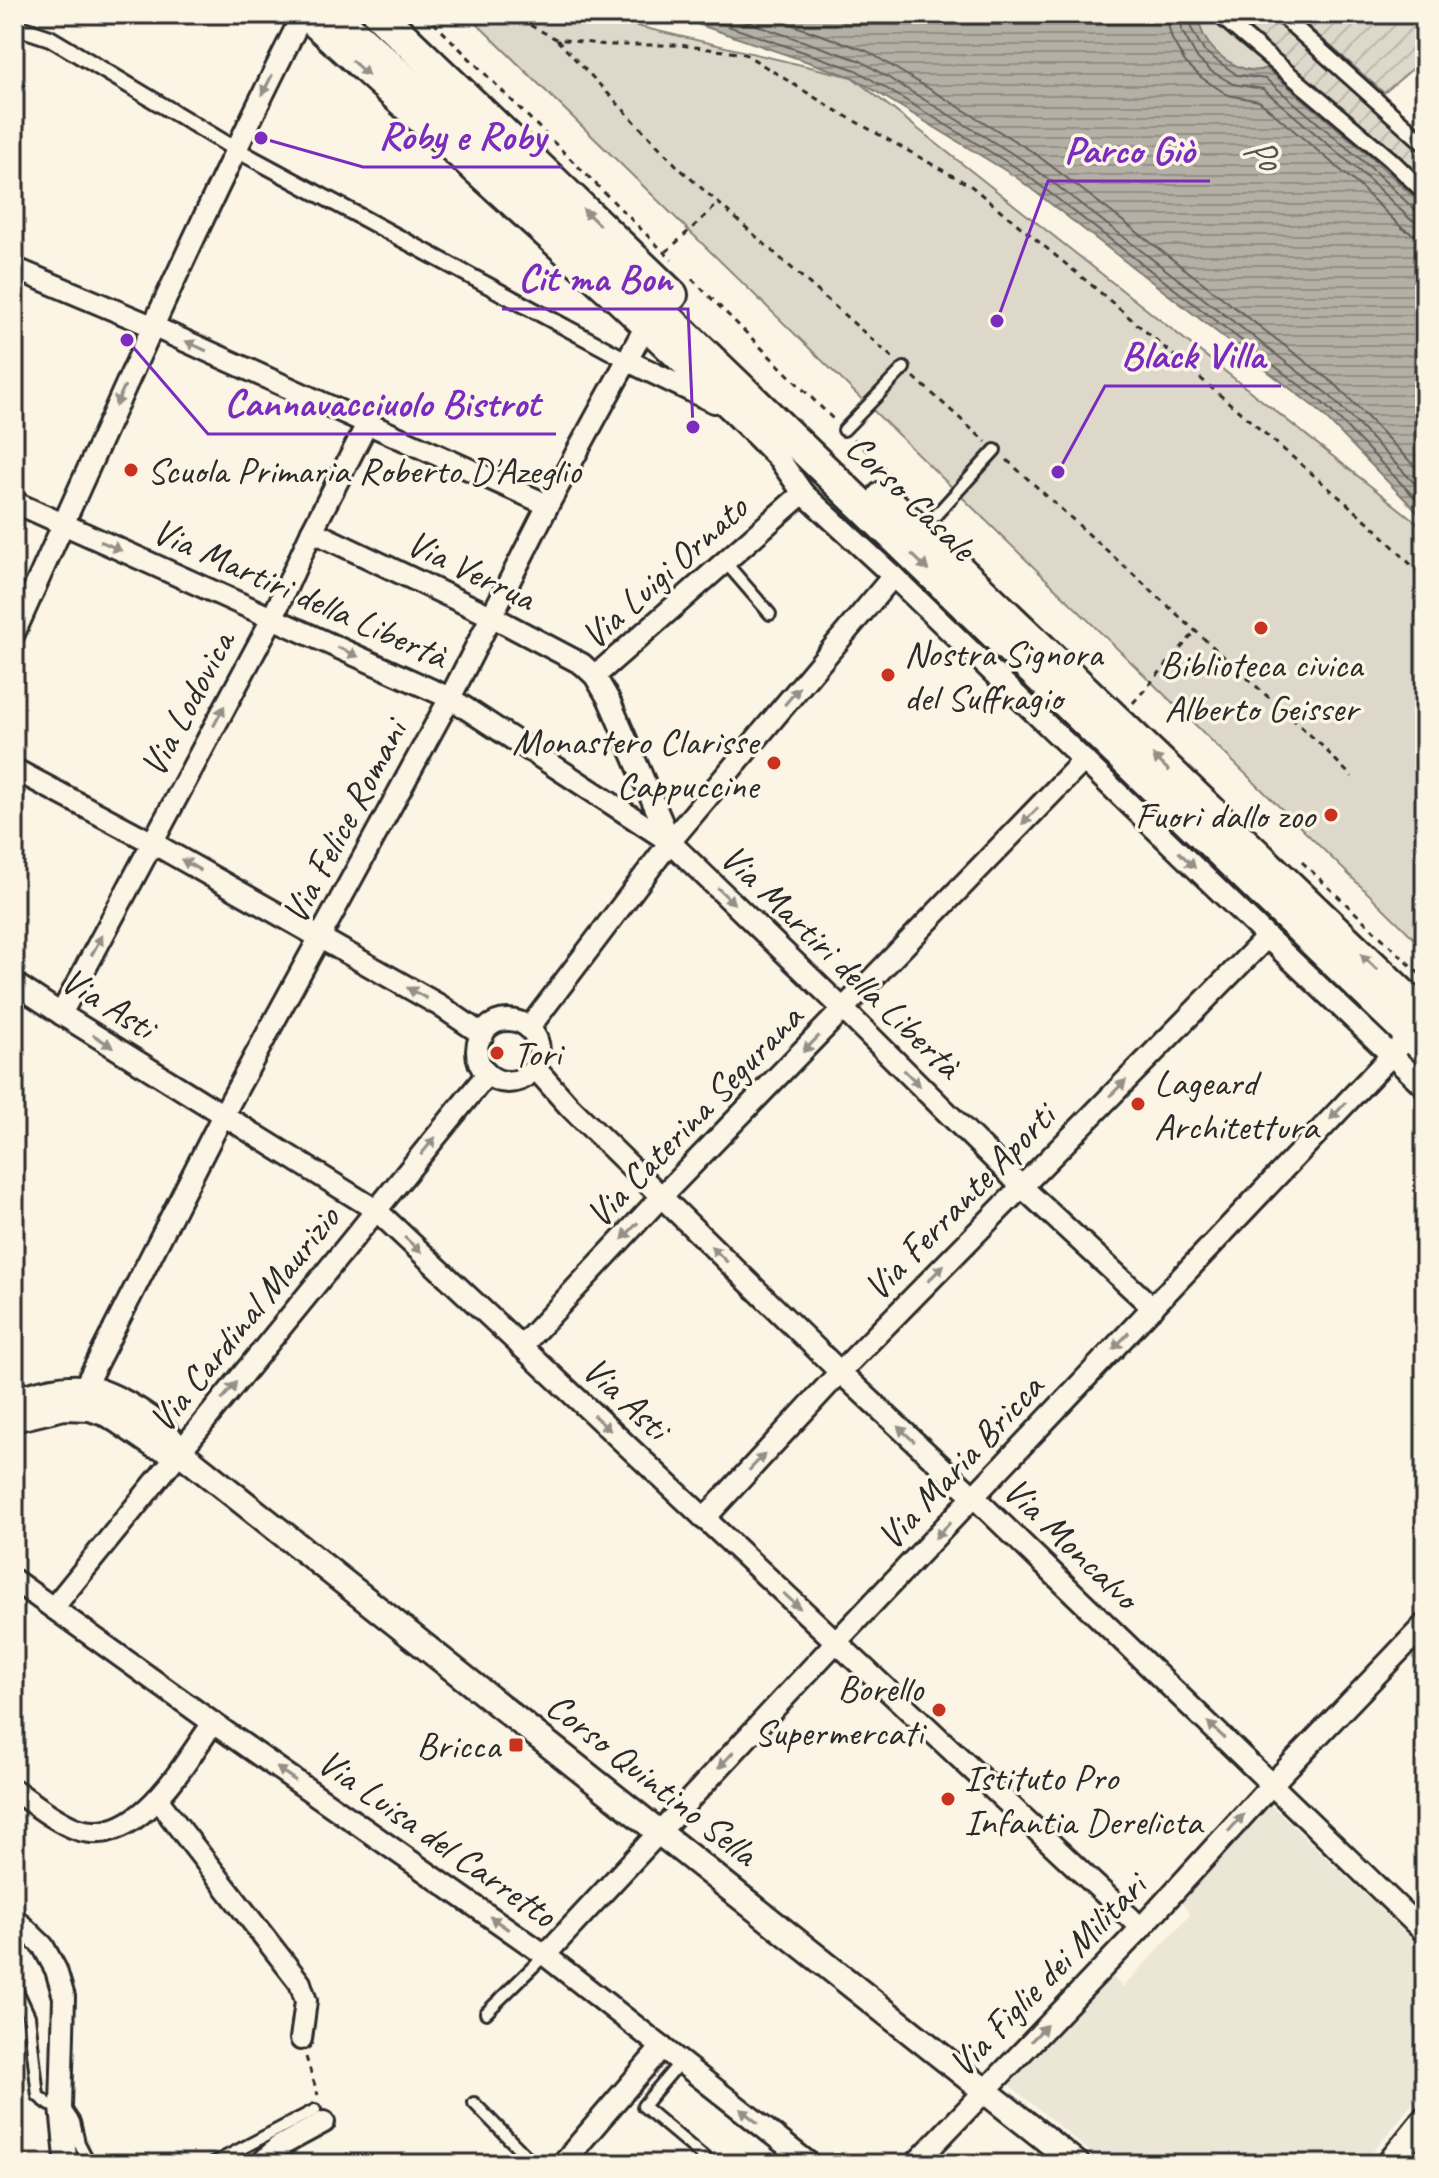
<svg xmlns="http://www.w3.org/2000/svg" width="1439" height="2178" font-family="Caveat,sans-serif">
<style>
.built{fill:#ece6d7}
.green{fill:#ded8ca;stroke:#84827a;stroke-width:2}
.garden{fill:url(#garden-furrows);stroke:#84827a;stroke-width:2}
.water{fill:url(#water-rules);stroke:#7d7b74;stroke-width:2}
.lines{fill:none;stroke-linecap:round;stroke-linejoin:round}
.shore{stroke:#62605c;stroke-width:2}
.service-casing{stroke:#2b2b2b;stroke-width:16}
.pedestrian-casing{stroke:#2b2b2b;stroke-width:20}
.minor-casing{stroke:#2b2b2b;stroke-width:26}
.tertiary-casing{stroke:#2b2b2b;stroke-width:30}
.primary-casing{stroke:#2b2b2b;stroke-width:36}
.path{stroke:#2b2b2b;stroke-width:3;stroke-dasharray:6 6;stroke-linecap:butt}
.service{stroke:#fcf5e5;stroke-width:10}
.pedestrian{stroke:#fcf5e5;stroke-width:14}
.minor{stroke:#fcf5e5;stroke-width:20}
.tertiary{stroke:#fcf5e5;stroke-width:24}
.primary{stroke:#fcf5e5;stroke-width:30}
.tram{stroke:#2b2b2b;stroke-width:2}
.oneway{fill:#949088}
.poi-dot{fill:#c8321e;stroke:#fcf5e5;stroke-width:3}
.labels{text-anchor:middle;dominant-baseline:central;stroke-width:7;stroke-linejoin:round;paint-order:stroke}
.poi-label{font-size:38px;fill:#2b2b2b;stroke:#fcf5e5;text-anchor:start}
.street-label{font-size:38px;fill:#2b2b2b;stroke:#fcf5e5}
.water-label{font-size:40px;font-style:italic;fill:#545350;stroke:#fcf5e5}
.leader{fill:none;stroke:#7b2cbf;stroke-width:3}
.callout-dot{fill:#7b2cbf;stroke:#fcf5e5;stroke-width:3}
.callout-label{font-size:40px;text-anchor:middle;font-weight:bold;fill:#7b2cbf;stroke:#fcf5e5;stroke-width:7;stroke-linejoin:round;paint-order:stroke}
</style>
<defs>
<pattern id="garden-furrows" width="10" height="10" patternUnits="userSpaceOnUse" patternTransform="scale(2)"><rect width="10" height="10" fill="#ded8ca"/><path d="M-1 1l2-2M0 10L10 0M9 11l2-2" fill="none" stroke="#bfbaae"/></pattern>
<pattern id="water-rules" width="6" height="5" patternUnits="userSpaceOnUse" patternTransform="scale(2)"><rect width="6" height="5" fill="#b4b0a5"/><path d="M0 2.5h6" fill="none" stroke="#938f87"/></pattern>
</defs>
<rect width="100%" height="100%" fill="#fcf5e5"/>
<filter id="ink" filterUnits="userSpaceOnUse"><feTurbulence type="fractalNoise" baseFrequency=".0125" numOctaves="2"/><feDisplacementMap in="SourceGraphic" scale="16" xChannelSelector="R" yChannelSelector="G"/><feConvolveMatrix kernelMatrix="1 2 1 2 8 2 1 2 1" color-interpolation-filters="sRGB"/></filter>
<g filter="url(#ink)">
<polygon class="built" points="1271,1805 1425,1952 1425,2088 1363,2164 1105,2164 1007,2083 1112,1977 1123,1987 1191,1914 1181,1902"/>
<g class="green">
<polygon points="467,14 586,14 852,77 1425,529 1425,949"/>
<polygon points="1166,14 1243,14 1425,176 1425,245"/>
</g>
<g class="garden">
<polygon points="1218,14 1280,14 1425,144 1425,193"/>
<polygon points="1294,14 1425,14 1425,58 1384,93"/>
</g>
<path class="water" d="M668,14H1199C1199,25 1202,35 1209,44C1220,59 1248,77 1266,68L1377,162L1425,208V520L1318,410L1016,177L852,77Z"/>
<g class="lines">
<g class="shore">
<polyline points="693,14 856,70 1020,170 1324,404 1425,508"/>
<polyline points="724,14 861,61 1026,162 1330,396 1425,494"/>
<polyline points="761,14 867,51 1033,152 1337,386 1425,477"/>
<polyline points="1169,14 1169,28 1172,39 1185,62 1202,78 1228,95 1259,101 1357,184 1402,228 1413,234 1425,235"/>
<polyline points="1181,14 1182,31 1198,59 1211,71 1233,84 1263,89 1365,176 1410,219 1417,222 1425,223"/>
<polyline points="1191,14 1191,28 1204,51 1237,75 1266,79 1371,168 1416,211 1425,213"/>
</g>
<defs>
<g id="service">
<polyline points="844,430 904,368"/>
<polyline points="935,516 995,450"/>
<polyline points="725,562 770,614"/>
<polyline points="14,1984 29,2016 38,2096 50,2105 61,2107 68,2113 74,2122 79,2143 90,2164"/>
<polyline points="486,2013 545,1955"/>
<polyline points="681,2061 643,2106 712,2164"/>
<polyline points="474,2103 534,2164"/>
<polyline points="212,2164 315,2110"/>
</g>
<g id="pedestrian">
<polyline points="1218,14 1390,159 1425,193"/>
<polyline points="1280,14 1425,144"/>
<polyline points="14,26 50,38 235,149 628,361"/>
</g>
<g id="minor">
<polyline points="299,14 614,300 730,410 779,459 803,493 893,576 1267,937 1425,1087"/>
<polyline points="14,268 152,326 548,505"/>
<polyline points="628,361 714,402"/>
<polyline points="14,502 450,698 670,842 844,1010 1021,1186 1153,1308"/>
<polyline points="312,531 491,616 582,664 595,676 609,700 670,841"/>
<path d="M14,634C107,426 200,218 303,14"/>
<polyline points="595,676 803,493"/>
<polyline points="14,769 151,842 439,1005 483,1035"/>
<polyline points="14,983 61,1014 376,1210 1141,1928"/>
<polyline points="61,1014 272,619 312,531 367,424"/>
<circle cx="508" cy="1051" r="31"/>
<polyline points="529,1028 670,842 893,576"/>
<polyline points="535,1068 569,1106 840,1372 974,1497 1425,1933"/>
<polyline points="521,1347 661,1197 1084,760"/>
<polyline points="84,1388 223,1115 450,698 548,505 649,320"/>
<polyline points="704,1519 840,1372 1267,937"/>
<polyline points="14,1580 213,1723 545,1955 810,2164"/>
<polyline points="53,1608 487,1074"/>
<path d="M14,1790C32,1802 56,1822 77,1829C138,1850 184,1763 213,1723"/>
<polyline points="157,1799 300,1983 306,2001 301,2039"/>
<polyline points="14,1918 43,1946 56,1970 64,1997 61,2107 66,2158 68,2164"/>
<polyline points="545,1955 836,1642 1400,1046"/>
<polyline points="260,2164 278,2147 324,2122"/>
<polyline points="562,2164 662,2047"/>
<polyline points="915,2164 1141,1928 1272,1784 1425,1624"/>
</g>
<g id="tertiary">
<path d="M14,1400C36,1394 59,1386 82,1388C105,1389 149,1415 165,1432C170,1438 175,1445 180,1452L1077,2164"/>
<polyline points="14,1419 64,1407 90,1408 110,1415 154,1445 180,1452"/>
<polyline points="1389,2164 1425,2119"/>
</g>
<g id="primary">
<polyline points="332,14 656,307 1425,1049"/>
<polyline points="379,14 672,295"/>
<polyline points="883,497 1425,1016"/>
</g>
</defs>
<use href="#service" class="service-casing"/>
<use href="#pedestrian" class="pedestrian-casing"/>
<use href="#minor" class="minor-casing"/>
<use href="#tertiary" class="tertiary-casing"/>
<use href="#primary" class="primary-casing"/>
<g class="path">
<polyline points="425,14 672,260"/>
<polyline points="509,14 556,39 607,45 680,45 745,54 835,110 971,186 1095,288 1373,526 1425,579"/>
<polyline points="557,40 679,168 894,359"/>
<polyline points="666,252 719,203"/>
<polyline points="692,279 834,420"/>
<polyline points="914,377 986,442"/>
<polyline points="854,439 889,472"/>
<polyline points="1007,460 1320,744 1352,777"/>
<polyline points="1133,703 1196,631"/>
<polyline points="1302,862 1425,979"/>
<polyline points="306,2057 318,2095"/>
</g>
<use href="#service" class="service"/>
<use href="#pedestrian" class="pedestrian"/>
<use href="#minor" class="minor"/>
<use href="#tertiary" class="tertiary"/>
<use href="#primary" class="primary"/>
<polyline class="tram" points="1416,2164 1425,2153"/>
</g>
<defs><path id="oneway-solid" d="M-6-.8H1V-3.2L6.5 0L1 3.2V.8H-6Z" transform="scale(2)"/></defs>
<g class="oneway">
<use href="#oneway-solid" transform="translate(360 68) rotate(42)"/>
<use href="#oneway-solid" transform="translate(267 85) rotate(117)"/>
<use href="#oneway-solid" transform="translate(591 217) rotate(-136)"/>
<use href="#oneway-solid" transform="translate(196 346) rotate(-155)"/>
<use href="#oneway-solid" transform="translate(120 396) rotate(114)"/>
<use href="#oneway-solid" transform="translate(111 546) rotate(24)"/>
<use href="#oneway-solid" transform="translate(920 562) rotate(44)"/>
<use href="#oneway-solid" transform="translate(348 652) rotate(24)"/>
<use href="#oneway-solid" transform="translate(792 696) rotate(-50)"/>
<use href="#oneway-solid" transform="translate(219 716) rotate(-62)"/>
<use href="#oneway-solid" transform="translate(1161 763) rotate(-136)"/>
<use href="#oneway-solid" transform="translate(1030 816) rotate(134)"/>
<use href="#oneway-solid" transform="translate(1187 860) rotate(44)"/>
<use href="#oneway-solid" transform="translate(191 865) rotate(-150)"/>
<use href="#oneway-solid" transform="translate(726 896) rotate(44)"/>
<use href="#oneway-solid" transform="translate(97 945) rotate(-62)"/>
<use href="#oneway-solid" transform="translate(1369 962) rotate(-136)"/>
<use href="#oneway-solid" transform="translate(417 993) rotate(-151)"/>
<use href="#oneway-solid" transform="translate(103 1041) rotate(32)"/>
<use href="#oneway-solid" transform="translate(811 1044) rotate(134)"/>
<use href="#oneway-solid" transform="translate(912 1078) rotate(45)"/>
<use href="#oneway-solid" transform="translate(1118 1088) rotate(-45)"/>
<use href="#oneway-solid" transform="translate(1338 1111) rotate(133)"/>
<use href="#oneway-solid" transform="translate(428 1146) rotate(-51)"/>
<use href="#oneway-solid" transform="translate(630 1231) rotate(133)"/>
<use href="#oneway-solid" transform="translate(413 1245) rotate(43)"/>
<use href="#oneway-solid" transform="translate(719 1254) rotate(-136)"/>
<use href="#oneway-solid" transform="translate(936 1273) rotate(-46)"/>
<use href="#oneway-solid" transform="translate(1121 1341) rotate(133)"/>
<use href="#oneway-solid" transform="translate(229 1391) rotate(-51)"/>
<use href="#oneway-solid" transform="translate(602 1423) rotate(43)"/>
<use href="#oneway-solid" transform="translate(906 1434) rotate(-137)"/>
<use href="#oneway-solid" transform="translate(757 1462) rotate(-47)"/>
<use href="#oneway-solid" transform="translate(943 1530) rotate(134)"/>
<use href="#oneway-solid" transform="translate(792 1601) rotate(43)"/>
<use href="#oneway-solid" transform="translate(1216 1730) rotate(-136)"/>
<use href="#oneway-solid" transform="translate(726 1760) rotate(133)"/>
<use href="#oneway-solid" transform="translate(286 1774) rotate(-145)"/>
<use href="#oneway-solid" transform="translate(1236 1823) rotate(-48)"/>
<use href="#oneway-solid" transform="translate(499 1923) rotate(-145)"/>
<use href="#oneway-solid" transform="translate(1039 2033) rotate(-46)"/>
<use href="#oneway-solid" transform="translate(749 2116) rotate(-142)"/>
</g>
</g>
<g class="poi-dot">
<circle cx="131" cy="470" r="8"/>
<circle cx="1261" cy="628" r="8"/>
<circle cx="888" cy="675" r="8"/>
<circle cx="774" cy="763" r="8"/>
<circle cx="1331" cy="815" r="8"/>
<circle cx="497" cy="1053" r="8"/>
<circle cx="1138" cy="1104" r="8"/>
<circle cx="939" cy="1710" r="8"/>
<rect x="508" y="1737" width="16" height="16" rx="4"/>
<circle cx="948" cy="1799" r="8"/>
</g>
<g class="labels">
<g class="poi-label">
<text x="147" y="470">Scuola Primaria Roberto D'Azeglio</text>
<text x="904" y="653">Nostra Signora<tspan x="904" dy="44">del Suffragio</tspan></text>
<text x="1261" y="664" text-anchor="middle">Biblioteca civica<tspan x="1261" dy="44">Alberto Geisser</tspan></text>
<text x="758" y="741" text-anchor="end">Monastero Clarisse<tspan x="758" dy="44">Cappuccine</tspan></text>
<text x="1315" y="815" text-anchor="end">Fuori dallo zoo</text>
<text x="513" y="1053">Tori</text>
<text x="1154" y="1082">Lageard<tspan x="1154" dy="44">Architettura</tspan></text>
<text x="923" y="1688" text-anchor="end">Borello<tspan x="923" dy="44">Supermercati</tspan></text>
<text x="500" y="1745" text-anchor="end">Bricca</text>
<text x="964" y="1777">Istituto Pro<tspan x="964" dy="44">Infantia Derelicta</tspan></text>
</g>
<g class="street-label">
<text transform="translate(911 497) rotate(44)">Corso Casale</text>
<text transform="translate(471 570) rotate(26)">Via Verrua</text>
<text transform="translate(664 572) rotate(-42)">Via Luigi Ornato</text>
<text transform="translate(300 593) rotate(24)">Via Martiri della Libertà</text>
<text transform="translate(187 704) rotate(-62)">Via Lodovica</text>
<text transform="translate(344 822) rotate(-62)">Via Felice Romani</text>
<text transform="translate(841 961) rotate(44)">Via Martiri della Libertà</text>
<text transform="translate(108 1003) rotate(32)">Via Asti</text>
<text transform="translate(694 1116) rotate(-46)">Via Caterina Segurana</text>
<text transform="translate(959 1202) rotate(-46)">Via Ferrante Aporti</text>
<text transform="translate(244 1319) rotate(-51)">Via Cardinal Maurizio</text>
<text transform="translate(626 1398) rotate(43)">Via Asti</text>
<text transform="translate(960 1462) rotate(-47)">Via Maria Bricca</text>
<text transform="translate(1071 1543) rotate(44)">Via Moncalvo</text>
<text transform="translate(652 1779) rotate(38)">Corso Quintino Sella</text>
<text transform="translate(437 1838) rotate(35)">Via Luisa del Carretto</text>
<text transform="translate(1047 1975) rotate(-46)">Via Figlie dei Militari</text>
</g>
<g class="water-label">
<text transform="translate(1262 153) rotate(45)">Po</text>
</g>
</g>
<path class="leader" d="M261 138L363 167H562M997 321L1048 181H1210M693 427L688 309H502M1058 472L1105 386H1281M127 340L208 434H556"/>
<g class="callout-dot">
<circle cx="261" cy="138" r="8"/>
<circle cx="997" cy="321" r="8"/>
<circle cx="693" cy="427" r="8"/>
<circle cx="1058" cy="472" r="8"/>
<circle cx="127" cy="340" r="8"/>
</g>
<g class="callout-label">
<text x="462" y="149">Roby e Roby</text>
<text x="1129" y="163">Parco Giò</text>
<text x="595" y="291">Cit ma Bon</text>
<text x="1193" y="368">Black Villa</text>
<text x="382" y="416">Cannavacciuolo Bistrot</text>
</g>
<rect width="1439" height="2178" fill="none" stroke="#fcf5e5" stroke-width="48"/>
<rect x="24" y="24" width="1391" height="2130" fill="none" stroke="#2b2b2b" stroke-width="3" filter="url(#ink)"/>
</svg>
